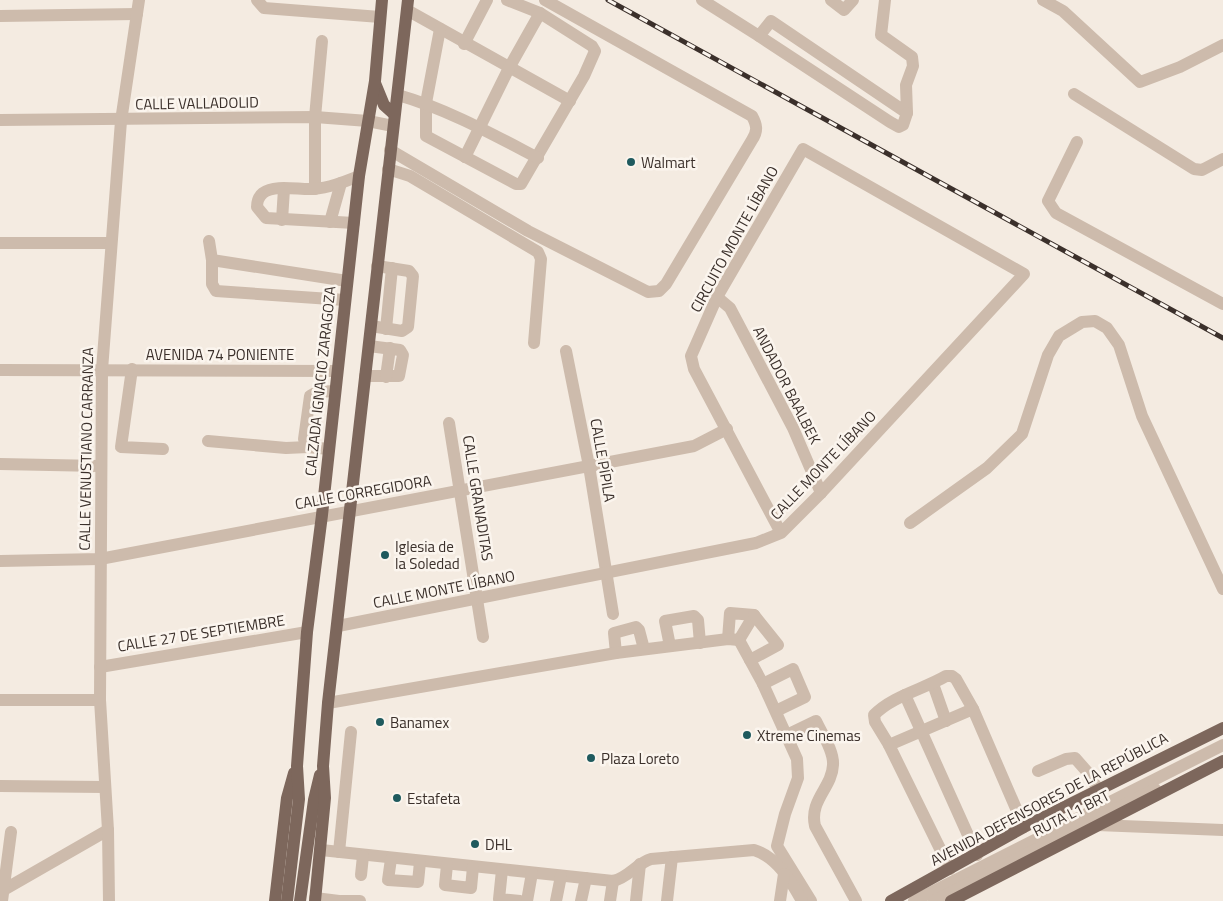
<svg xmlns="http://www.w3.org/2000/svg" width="1223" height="901" font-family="'Titillium Web',sans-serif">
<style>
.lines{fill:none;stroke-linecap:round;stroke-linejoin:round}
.minor{stroke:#cdbbac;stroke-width:12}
.major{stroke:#7d675c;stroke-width:12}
.rail-casing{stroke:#3b302b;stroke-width:5}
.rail{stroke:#fbf5ee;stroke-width:3;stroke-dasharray:9;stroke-linecap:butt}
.poi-dot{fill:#1f5a5e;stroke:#fbf5ee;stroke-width:2}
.labels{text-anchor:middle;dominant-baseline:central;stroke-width:5;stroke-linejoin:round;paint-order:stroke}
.street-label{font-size:15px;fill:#3b302b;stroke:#fbf5ee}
.poi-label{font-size:15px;fill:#3b302b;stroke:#fbf5ee;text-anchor:start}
</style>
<rect width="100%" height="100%" fill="#f4ebe1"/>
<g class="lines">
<g class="minor">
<polyline points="257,0 264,8 380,17"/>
<polyline points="702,0 759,36 771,21 907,113 906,85 913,66 912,57 881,35 885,0"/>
<polyline points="831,0 844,10 853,0"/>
<polyline points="1043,0 1063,11 1140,82 1180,67 1223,45"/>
<polyline points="407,10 570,101"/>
<polyline points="0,16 137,14"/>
<polyline points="440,29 426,103 426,136 516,184 521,184 584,76 595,51 592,46 540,13 507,0"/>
<polyline points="759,36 890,122 899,127 903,125 907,113"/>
<polyline points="464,44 487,0"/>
<polyline points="1074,94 1194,169 1202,170 1223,159"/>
<path d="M398,95C447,109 492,134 538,158"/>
<polyline points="0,120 315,117 368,121 393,126"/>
<polyline points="1077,142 1048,201 1056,213 1223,304"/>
<path d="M390,150L528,231L648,292L659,291L666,284L752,140C758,131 757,125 752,116L545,0"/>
<polyline points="465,157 509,68 540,13"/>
<polyline points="388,169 410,176 538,252 541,259 534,343"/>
<polyline points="315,189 315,117 322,41"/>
<polyline points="282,220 284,189"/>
<polyline points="330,222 341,183"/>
<path d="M354,223L266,218L257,207C257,201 258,197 263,193C275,184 299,190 313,189C329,188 344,182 359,176"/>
<polyline points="209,241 212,260 347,281"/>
<polyline points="0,243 110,243"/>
<polyline points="212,260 212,284 216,291 345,300"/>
<polyline points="717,297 730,308 793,428 821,493"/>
<polyline points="371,326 402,331 408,327 413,276 409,271 377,266"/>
<polyline points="386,329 392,268"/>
<polyline points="566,351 589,466 613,614"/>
<polyline points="132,369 121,447 163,449"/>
<polyline points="0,370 337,371"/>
<polyline points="365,376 399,376 403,355 400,350 369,346"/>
<polyline points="386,377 390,348"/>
<polyline points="449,423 483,637"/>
<polyline points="208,441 286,448 308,447"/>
<polyline points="329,449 308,447 304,439 310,396 317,392 335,391"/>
<polyline points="0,464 100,466"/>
<polyline points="910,523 987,468 1022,434 1048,355 1059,336 1082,322 1095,321 1107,328 1119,345 1142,416 1223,589"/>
<polyline points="0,561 100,559 694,446 727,429"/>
<polyline points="338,626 756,543 781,533 821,493 1024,274 803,149 717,297 691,356 694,369 781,533"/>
<polyline points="728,639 730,613 754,615 739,640"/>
<polyline points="739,640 763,684 797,759 798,778 785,814 777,846 811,901"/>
<polyline points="670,646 665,621 694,616 698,620 700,643"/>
<polyline points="616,653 614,633 636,627 639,630 644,649"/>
<polyline points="750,660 778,645 754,615"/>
<polyline points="100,667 307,632"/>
<polyline points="763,684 793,669 805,697 776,711"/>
<polyline points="933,684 946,721"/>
<polyline points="905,695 977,855"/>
<polyline points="0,700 100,700"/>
<polyline points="328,703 616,653 728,639 739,640"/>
<path d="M787,735L816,721C822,734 834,751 833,765C832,788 809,800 815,826L856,901"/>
<path d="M889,745L875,722L874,715C892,696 924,689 946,676H952L956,679L973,709"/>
<polyline points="1038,771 1066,759 1075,758 1090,775 1098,790"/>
<polyline points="0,786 105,787"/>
<polyline points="1097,825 1223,830"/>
<path d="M321,850L613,881C628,878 637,863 651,859L754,850C777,857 791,881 802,901"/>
<polyline points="339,852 351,732"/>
<polyline points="391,859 388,880 418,882 420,862"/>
<polyline points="447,865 445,885 471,888 473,867"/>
<polyline points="950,869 889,745 973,709 1024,827"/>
<polyline points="502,870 499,899 520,901"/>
<polyline points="361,875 363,856"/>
<polyline points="0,892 108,830"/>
<polyline points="315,898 339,901"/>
<polyline points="2,901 11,832"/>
<polyline points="109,901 108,830 100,700 102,370 121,121 139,0"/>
<polyline points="341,901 360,901"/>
<polyline points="527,901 532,873"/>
<polyline points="556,901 561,876"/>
<polyline points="581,901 586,878"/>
<polyline points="610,901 613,881"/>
<polyline points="636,901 640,864"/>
<polyline points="667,901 672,857"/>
<polyline points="780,901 784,874"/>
<polyline points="914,901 1223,745"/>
<polyline points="934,901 1155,789"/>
</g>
<g class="major">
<polyline points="375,83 384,105 394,114"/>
<polyline points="275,901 287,798 294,773"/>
<polyline points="287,901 299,799 297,766 307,632 322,515 359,176 375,81 382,0"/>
<polyline points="300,901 314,800 320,775"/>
<polyline points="315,901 325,798 323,766 328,703 408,0"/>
<polyline points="891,901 1024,827 1223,728"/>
<polyline points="951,901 1223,761"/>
</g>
<defs>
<polyline id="rail" points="608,0 1223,338"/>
</defs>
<use href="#rail" class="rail-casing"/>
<use href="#rail" class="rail"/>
</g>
<g class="poi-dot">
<circle cx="631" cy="162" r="5"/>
<circle cx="385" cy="555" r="5"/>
<circle cx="380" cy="722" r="5"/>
<circle cx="747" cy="735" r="5"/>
<circle cx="591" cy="758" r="5"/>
<circle cx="397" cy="798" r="5"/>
<circle cx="475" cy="844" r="5"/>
</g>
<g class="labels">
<g class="street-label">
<text transform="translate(197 103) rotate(-1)">CALLE VALLADOLID</text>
<text transform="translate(734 239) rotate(-61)">CIRCUITO MONTE LÍBANO</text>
<text x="220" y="354">AVENIDA 74 PONIENTE</text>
<text transform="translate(320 381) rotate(-84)">CALZADA IGNACIO ZARAGOZA</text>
<text transform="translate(787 385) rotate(63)">ANDADOR BAALBEK</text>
<text transform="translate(86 449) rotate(-89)">CALLE VENUSTIANO CARRANZA</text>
<text transform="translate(603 460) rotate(80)">CALLE PÍPILA</text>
<text transform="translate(823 465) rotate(-46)">CALLE MONTE LÍBANO</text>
<text transform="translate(363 492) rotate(-10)">CALLE CORREGIDORA</text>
<text transform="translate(478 498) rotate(81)">CALLE GRANADITAS</text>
<text transform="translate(444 589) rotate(-11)">CALLE MONTE LÍBANO</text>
<text transform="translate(201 633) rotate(-9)">CALLE 27 DE SEPTIEMBRE</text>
<text transform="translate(1049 799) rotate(-28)">AVENIDA DEFENSORES DE LA REPÚBLICA</text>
<text transform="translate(1071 813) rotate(-27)">RUTA L1 BRT</text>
</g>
<g class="poi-label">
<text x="641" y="162">Walmart</text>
<text x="395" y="546">Iglesia de<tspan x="395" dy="17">la Soledad</tspan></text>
<text x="390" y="722">Banamex</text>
<text x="757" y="735">Xtreme Cinemas</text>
<text x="601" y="758">Plaza Loreto</text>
<text x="407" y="798">Estafeta</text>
<text x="485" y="844">DHL</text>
</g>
</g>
</svg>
